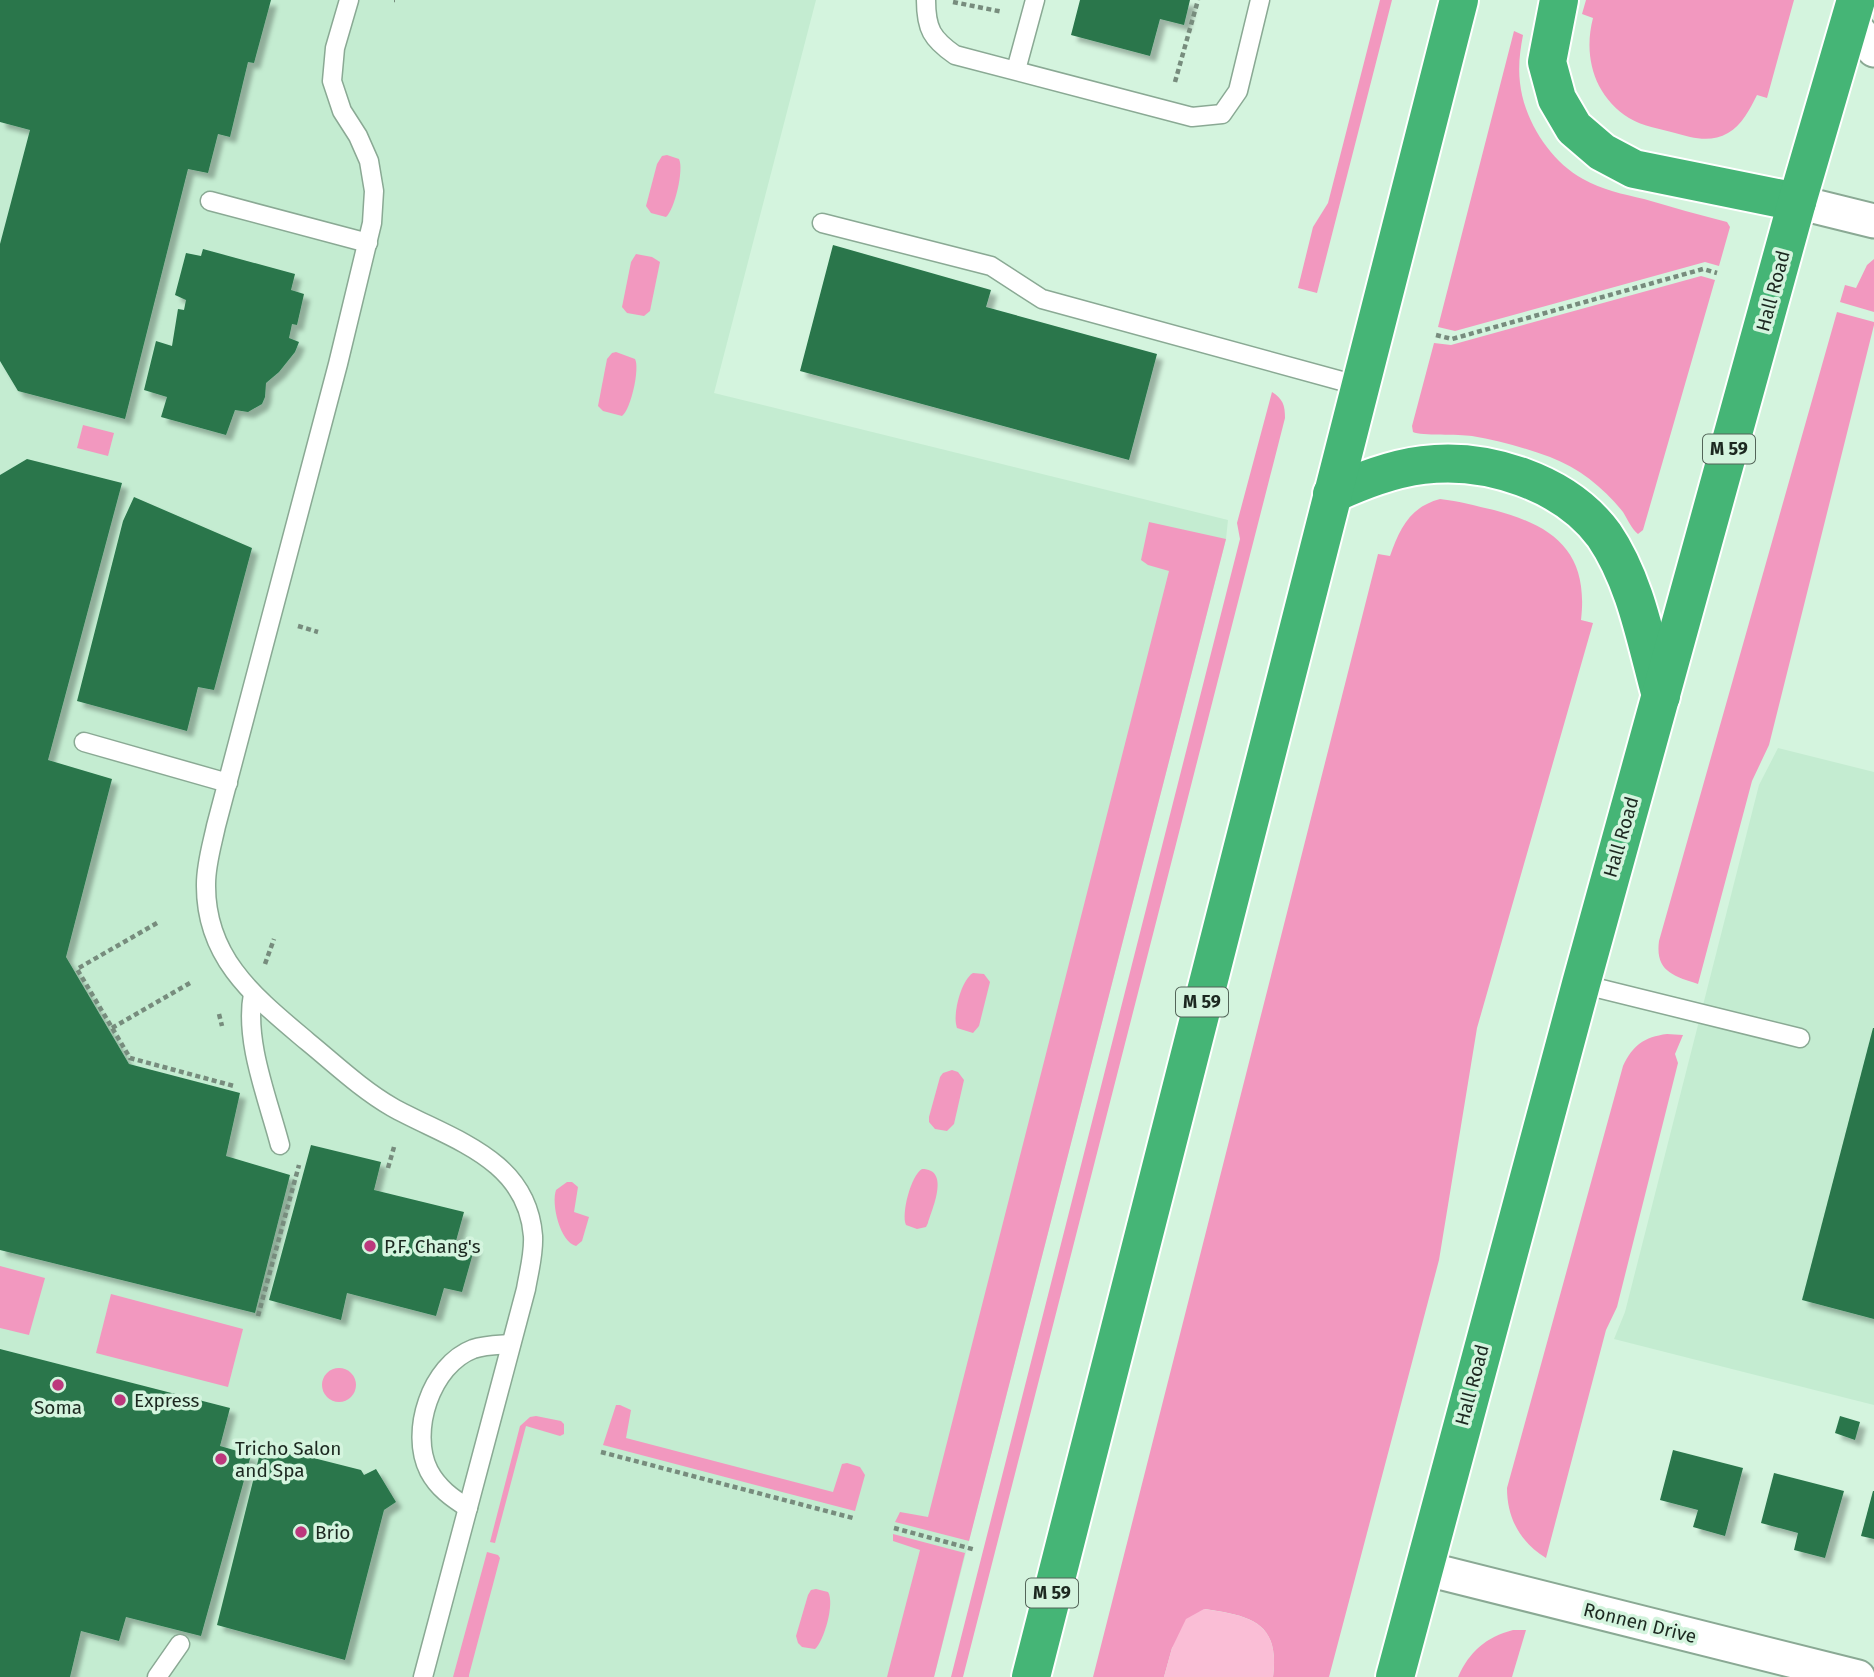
<svg xmlns="http://www.w3.org/2000/svg" width="1874" height="1677" font-family="'Fira Sans',sans-serif">
<style>
.built{fill:#c4ecd1}
.green{fill:#f298bf}
.water{fill:#fabed6}
.building{fill:#29764b;filter:url(#shadow)}
.lines{fill:none;stroke-linecap:round;stroke-linejoin:round}
.lane-casing{stroke:#8aa994;stroke-width:21}
.street-casing{stroke:#8aa994;stroke-width:37}
.highway-casing{stroke:#fff;stroke-width:42}
.path{stroke:#778c7d;stroke-width:4.5;stroke-dasharray:5 3.5;stroke-linecap:butt}
.lane{stroke:#fff;stroke-width:18}
.street{stroke:#fff;stroke-width:33}
.highway{stroke:#45b576;stroke-width:38}
.poi-dot{fill:#bc387d;stroke:#d4f4de;stroke-width:2.5}
.labels{text-anchor:middle;dominant-baseline:central;stroke-width:7;stroke-linejoin:round;paint-order:stroke}
.shield{fill:#d4f4de;stroke:#536559;stroke-width:2}
.shield-label{font-size:18px;font-weight:bold;fill:#1c2820}
.street-label{font-size:19px;fill:#1c2820;stroke:#d4f4de}
.poi-label{font-size:19px;fill:#1c2820;stroke:#d4f4de;text-anchor:start}
</style>
<defs>
<filter id="shadow"><feDropShadow dx="6" dy="6" stdDeviation="2" flood-color="#0004"/></filter>
</defs>
<rect width="100%" height="100%" fill="#d4f4de"/>
<g class="built">
<polygon points="0,0 816,0 714,393 1228,520 1226,539 934,1677 0,1677"/>
<polygon points="1778,748 1874,772 1874,1405 1614,1339 1625,1312 1759,785"/>
</g>
<g class="green">
<polygon points="1380,0 1392,0 1317,293 1298,288 1313,227 1328,203"/>
<path d="M1586,0H1794L1767,98L1757,95C1750,109 1742,125 1728,133C1711,143 1692,138 1675,133C1660,129 1642,126 1629,118C1594,96 1583,56 1593,18L1582,14Z"/>
<path d="M1514,31L1523,35C1520,51 1518,66 1520,83C1524,120 1550,161 1583,179C1602,190 1623,194 1644,199C1672,207 1699,215 1727,222L1730,227L1719,266L1705,262L1455,331L1438,327Z"/>
<path d="M667,155L679,159C684,169 675,209 666,217L651,213L646,206L657,164L662,156Z"/>
<polygon points="636,254 652,257 660,262 650,311 644,316 627,313 622,307 631,262"/>
<polygon points="1874,259 1874,312 1840,302 1845,285 1856,288 1867,265"/>
<path d="M1701,276L1715,280L1643,530L1638,534C1631,528 1628,520 1623,512C1604,488 1579,468 1550,457C1525,448 1498,440 1472,436C1459,434 1421,436 1413,432L1412,426L1434,343L1451,345Z"/>
<path d="M1837,312L1874,322V325L1769,745L1752,781L1698,984C1673,976 1655,971 1659,941Z"/>
<path d="M616,352L635,359C640,368 631,409 622,416L603,411L598,406L607,359L612,353Z"/>
<path d="M1272,392C1283,399 1285,405 1285,418L963,1677H951L1240,539L1237,523Z"/>
<polygon points="83,425 114,433 108,456 77,448"/>
<path d="M1440,499C1459,501 1476,506 1494,510C1554,526 1589,552 1581,620L1593,623L1477,1028L1439,1260L1329,1677H1273C1280,1622 1251,1616 1205,1609L1172,1648L1164,1677H1093L1378,554L1390,556C1400,528 1410,507 1440,499Z"/>
<polygon points="1149,522 1226,539 969,1541 895,1522 900,1512 928,1517 1169,571 1148,565 1141,560"/>
<path d="M973,973L984,974L990,982L979,1026L973,1033L957,1028C952,1015 961,980 973,973Z"/>
<path d="M1667,1034L1683,1035L1675,1054L1678,1063L1617,1307L1606,1330L1546,1558C1520,1542 1507,1518 1507,1488L1623,1066C1633,1045 1644,1037 1667,1034Z"/>
<polygon points="952,1070 958,1072 964,1080 954,1124 947,1131 935,1129 929,1122 929,1117 940,1077 943,1073"/>
<path d="M922,1169C950,1169 933,1207 928,1223L926,1227L917,1229L906,1225C901,1214 911,1175 922,1169Z"/>
<path d="M567,1182H572L578,1187L574,1212L589,1217L582,1241L576,1246C560,1242 551,1204 556,1190Z"/>
<polygon points="0,1266 45,1278 29,1335 0,1328"/>
<polygon points="111,1294 243,1329 228,1387 96,1353"/>
<circle cx="339" cy="1385" r="17"/>
<polygon points="616,1405 620,1405 631,1410 626,1438 833,1492 842,1464 847,1463 860,1467 865,1475 855,1511 603,1445"/>
<polygon points="536,1416 561,1421 564,1424 564,1434 560,1436 526,1426 495,1543 490,1542 520,1426 530,1417"/>
<polygon points="893,1534 965,1553 934,1677 887,1677 920,1550 893,1541"/>
<polygon points="487,1552 498,1555 500,1558 469,1675 469,1677 453,1677"/>
<path d="M816,1589L828,1592C835,1603 824,1641 815,1649L802,1647L798,1643L796,1636L808,1595L811,1590Z"/>
<path d="M1513,1630H1526L1512,1677H1458C1469,1652 1486,1637 1513,1630Z"/>
</g>
<path class="water" d="M1204,1609C1251,1616 1280,1622 1273,1677H1164L1172,1648L1186,1619Z"/>
<g class="building">
<polygon points="0,0 271,0 254,63 248,62 230,137 218,134 208,173 188,169 125,419 18,391 0,361 0,244 30,130 0,122"/>
<polygon points="1080,0 1190,0 1184,25 1160,19 1150,56 1071,35"/>
<polygon points="833,245 991,290 986,307 1157,354 1129,460 800,371"/>
<polygon points="203,249 295,274 291,290 304,294 297,325 292,324 289,338 299,342 295,352 279,372 266,383 265,397 262,404 248,412 235,410 226,435 161,417 167,397 144,390 156,341 172,346 178,309 184,310 186,300 175,295 186,253 201,256"/>
<polygon points="27,459 122,483 48,760 112,779 66,957 129,1064 240,1093 226,1156 290,1175 255,1313 0,1250 0,475"/>
<polygon points="134,497 252,548 214,690 198,687 187,731 77,701 123,521"/>
<polygon points="1873,1028 1874,1028 1874,1319 1802,1300"/>
<polygon points="311,1145 381,1162 374,1190 464,1212 456,1241 475,1246 462,1292 444,1288 436,1316 347,1293 341,1320 269,1300"/>
<polygon points="0,1349 230,1408 220,1446 251,1455 201,1636 126,1617 119,1641 81,1631 70,1677 0,1677"/>
<polygon points="1840,1416 1860,1422 1855,1440 1835,1433"/>
<polygon points="262,1445 361,1470 364,1475 376,1469 396,1502 384,1510 345,1660 217,1625"/>
<polygon points="1673,1450 1743,1468 1725,1536 1693,1527 1698,1510 1660,1500"/>
<polygon points="1774,1473 1844,1491 1825,1558 1794,1550 1798,1533 1761,1523"/>
<polygon points="1873,1491 1874,1491 1874,1539 1861,1536"/>
</g>
<g class="lines">
<defs>
<g id="lane">
<path d="M349,0L335,48L332,81L342,111L358,136L369,161L374,191L372,223L338,364L216,826C212,845 206,864 206,884C205,959 256,998 308,1042C335,1064 361,1089 392,1107C449,1139 527,1157 533,1236C534,1254 529,1271 526,1289L423,1677"/>
<path d="M926,0C926,29 932,39 955,55L1192,117L1222,114L1238,91L1260,0"/>
<polyline points="1016,70 1035,0"/>
<polyline points="210,201 368,243"/>
<polyline points="822,223 991,266 1042,299 1360,386"/>
<polyline points="84,742 228,783"/>
<polyline points="1581,984 1800,1038"/>
<path d="M253,994C244,1041 268,1099 280,1145"/>
<path d="M468,1508C452,1498 438,1488 429,1471C409,1432 431,1365 473,1349C485,1345 499,1345 511,1344"/>
<polyline points="157,1677 180,1644"/>
</g>
<g id="street">
<polyline points="1850,21 1874,50"/>
<polyline points="1797,202 1874,221"/>
<polyline points="1423,1568 1858,1677"/>
</g>
<g id="highway">
<polyline points="1559,0 1547,62 1557,99 1574,128 1602,152 1634,169 1797,202"/>
<path d="M1332,494C1361,481 1391,469 1423,465C1486,457 1565,482 1604,535C1636,582 1646,642 1661,696"/>
<polyline points="1031,1677 1459,0"/>
<polyline points="1395,1677 1581,984 1797,202 1856,0"/>
</g>
</defs>
<use href="#lane" class="lane-casing"/>
<use href="#street" class="street-casing"/>
<use href="#highway" class="highway-casing"/>
<g class="path">
<polyline points="394,0 395,0"/>
<polyline points="953,2 1003,12"/>
<polyline points="1175,82 1198,0"/>
<polyline points="1436,335 1452,339 1703,269 1717,273"/>
<polyline points="298,626 318,632"/>
<polyline points="157,923 77,969 130,1058 234,1086"/>
<polyline points="265,964 274,939"/>
<polyline points="219,1014 222,1026"/>
<polyline points="112,1028 190,983"/>
<polyline points="388,1168 394,1147"/>
<polyline points="258,1316 299,1165"/>
<polyline points="601,1452 853,1518"/>
<polyline points="894,1528 976,1550"/>
</g>
<use href="#lane" class="lane"/>
<use href="#street" class="street"/>
<use href="#highway" class="highway"/>
</g>
<g class="poi-dot">
<circle cx="370" cy="1246" r="7"/>
<circle cx="58" cy="1385" r="7"/>
<circle cx="120" cy="1400" r="7"/>
<circle cx="221" cy="1459" r="7"/>
<circle cx="301" cy="1532" r="7"/>
</g>
<g class="labels">
<g class="shield">
<rect x="1703" y="434.5" width="52" height="29" rx="5"/>
<rect x="1176" y="987.5" width="52" height="29" rx="5"/>
<rect x="1026" y="1578.5" width="52" height="29" rx="5"/>
</g>
<g class="shield-label">
<text x="1729" y="449">M 59</text>
<text x="1202" y="1002">M 59</text>
<text x="1052" y="1593">M 59</text>
</g>
<g class="street-label">
<text transform="translate(1773 291) rotate(-75)">Hall Road</text>
<text transform="translate(1621 837) rotate(-74)">Hall Road</text>
<text transform="translate(1472 1385) rotate(-75)">Hall Road</text>
<text transform="translate(1640 1623) rotate(14)">Ronnen Drive</text>
</g>
<g class="poi-label">
<text x="384" y="1246">P.F. Chang's</text>
<text x="134" y="1400">Express</text>
<text x="58" y="1407" text-anchor="middle">Soma</text>
<text x="235" y="1448">Tricho Salon<tspan x="235" dy="22">and Spa</tspan></text>
<text x="315" y="1532">Brio</text>
</g>
</g>
</svg>
